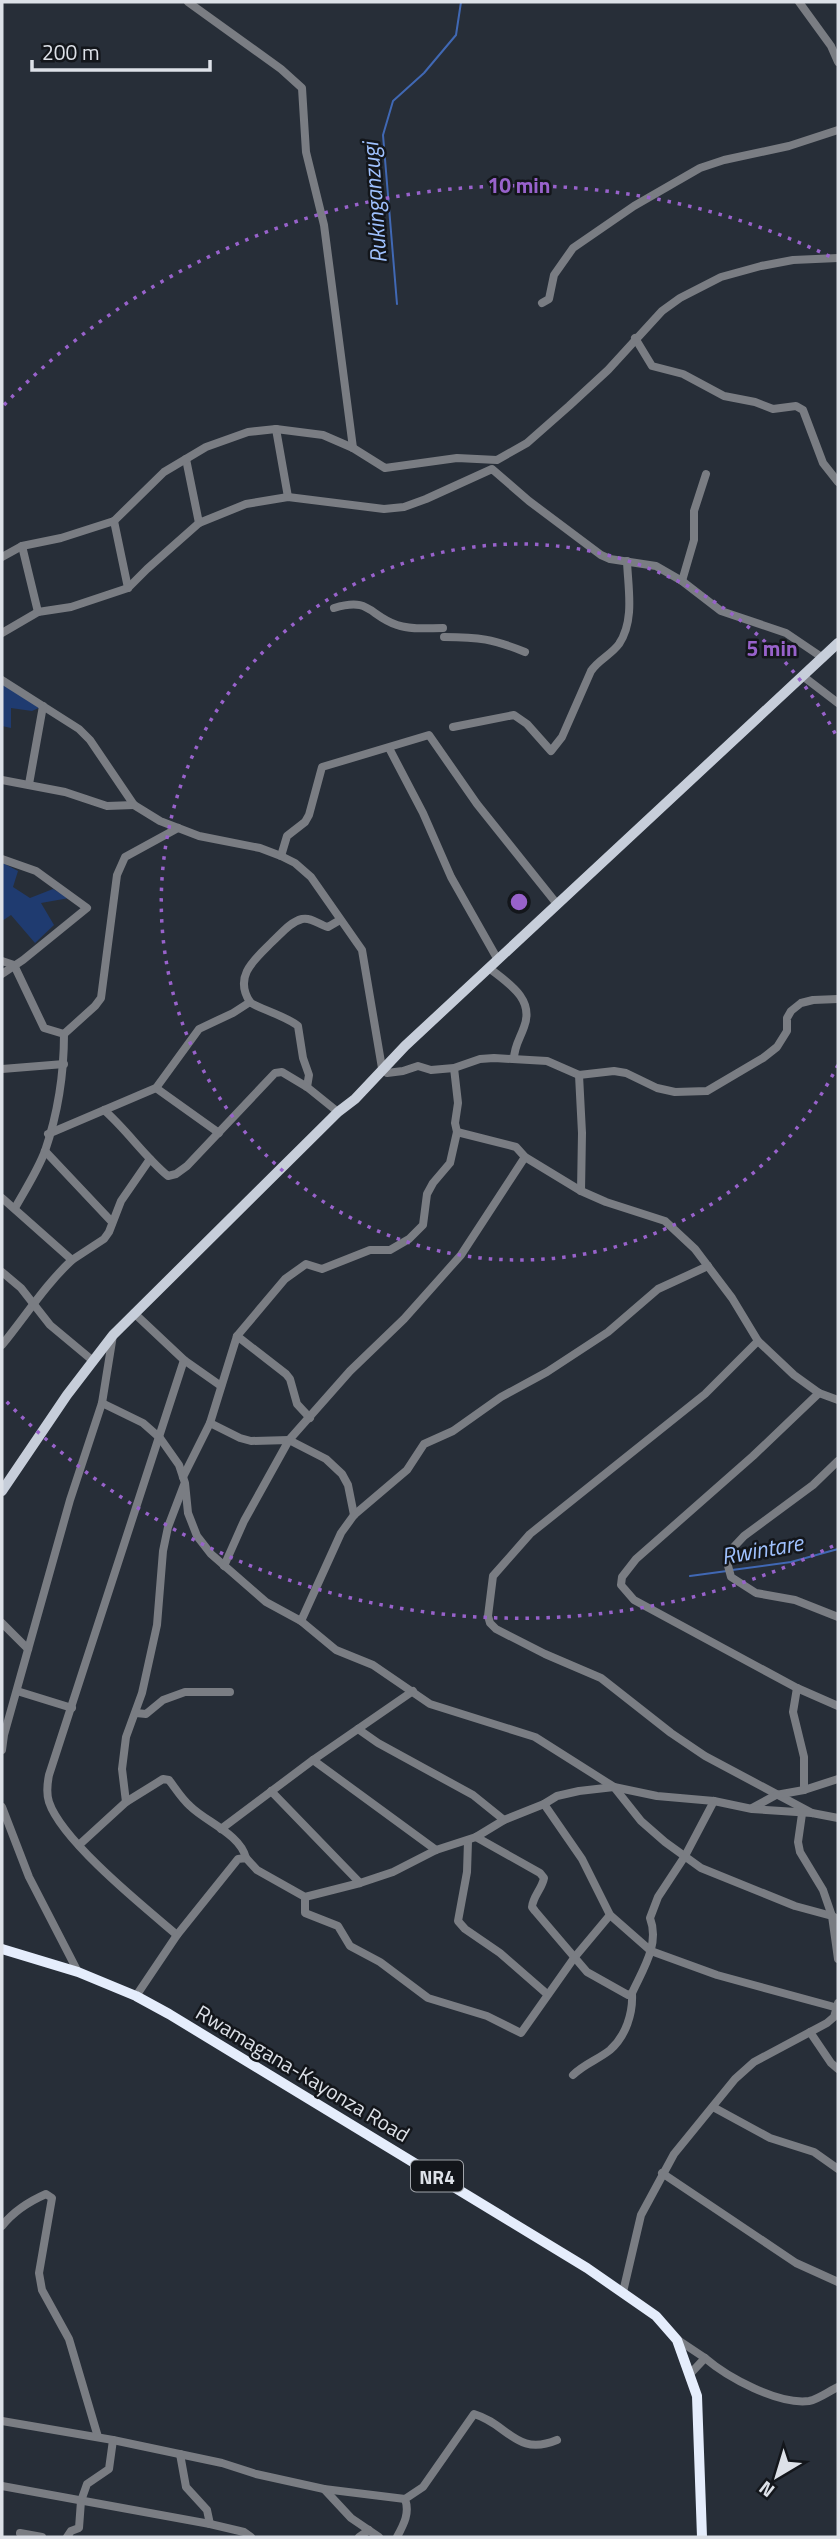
<svg xmlns="http://www.w3.org/2000/svg" width="840" height="2539" font-family="'Titillium Web',sans-serif">
<style>
.green{fill:#1f3b70}
.lines{fill:none;stroke-linecap:round;stroke-linejoin:round}
.stream{stroke:#4068b4;stroke-width:2}
.minor{stroke:#7a7d83;stroke-width:8}
.major{stroke:#c7ceda;stroke-width:10}
.highway{stroke:#e5edfc;stroke-width:10}
.ring{fill:none;stroke:#9862cb;stroke-width:3.5;stroke-dasharray:3.5 7}
.labels{text-anchor:middle;dominant-baseline:central;stroke-width:5;stroke-linejoin:round;paint-order:stroke}
.shield{fill:#13161b;stroke:#a0a4aa;stroke-width:2}
.shield-label{font-size:19px;font-weight:bold;fill:#dde1e8}
.street-label{font-size:21px;fill:#dde1e8;stroke:#13161b}
.water-label{font-size:23px;font-style:italic;fill:#9fc1fe;stroke:#13161b}
.centre{fill:#9862cb;stroke:#13161b;stroke-width:3.5}
.ring-label{font-size:21px;text-anchor:middle;font-weight:bold;fill:#9862cb;stroke:#13161b;stroke-width:5;stroke-linejoin:round;paint-order:stroke}
</style>
<rect width="100%" height="100%" fill="#272e38"/>
<g class="green">
<polygon points="2,680 43,706 32,711 11,708 11,728 2,726"/>
<polygon points="3,863 18,871 13,887 30,898 53,889 69,898 41,903 54,925 35,943 11,915 2,921"/>
</g>
<g class="lines">
<g class="stream">
<polyline points="397,304 383,135 393,101 424,73 456,35 461,2"/>
<polyline points="732,1570 791,1562 838,1549"/>
<polyline points="690,1576 727,1571"/>
</g>
<g class="minor">
<polyline points="188,2 281,69 302,88 306,152 324,225 353,448"/>
<polyline points="799,2 831,46 838,62"/>
<polyline points="542,303 549,299 554,275 573,248 634,206 700,168 724,160 789,146 838,130"/>
<polyline points="635,338 652,366 683,374 724,396 755,402 773,409 796,406 803,410 823,463 838,482"/>
<polyline points="276,429 288,497"/>
<polyline points="186,459 199,523"/>
<polyline points="114,521 128,588"/>
<polyline points="22,546 38,612"/>
<polyline points="2,557 22,546 61,538 114,521 164,472 206,447 248,432 276,429 323,435 353,448 385,468 457,458 497,460 527,443 569,406 608,370 662,311 680,298 721,277 761,266 793,260 838,258"/>
<polyline points="682,581 694,540 694,511 706,474"/>
<path d="M334,608C371,597 368,615 397,625C411,630 428,628 443,628"/>
<polyline points="2,633 38,612 71,607 128,588 147,569 199,523 246,504 288,497 384,509 404,507 426,499 492,469 529,501 601,555 610,559 656,566 682,581 721,611 786,633 823,658"/>
<path d="M444,637C479,637 493,639 525,652"/>
<polyline points="804,677 838,703"/>
<polyline points="2,680 79,729 90,740 134,805 160,821 199,836 260,848 281,856 295,863 311,877 362,950 382,1068 387,1073 403,1071 418,1066 431,1070 454,1068 480,1059 494,1058 547,1061 579,1075 614,1071 626,1073 657,1088 675,1092 707,1091 763,1058 777,1047 787,1031 787,1018 791,1011 801,1003 813,1000 838,999"/>
<path d="M453,727L514,715L527,724L551,751L562,737L591,671C598,660 611,655 619,644C635,620 628,588 627,561"/>
<polyline points="389,748 423,813 451,877 498,960"/>
<polyline points="2,780 65,792 107,806 134,805"/>
<polyline points="29,784 43,706"/>
<polyline points="281,856 287,836 305,822 309,815 322,767 429,735 477,804 557,904"/>
<polyline points="2,859 36,871 87,908 23,960 2,974"/>
<path d="M2,961L14,965L44,1028L64,1034C64,1073 58,1113 45,1151C38,1170 25,1190 15,1208"/>
<path d="M489,968C508,983 535,999 524,1027C520,1039 514,1046 514,1059"/>
<polyline points="64,1034 95,1006 101,998 117,875 125,857 178,828"/>
<polyline points="2,1069 64,1064"/>
<polyline points="579,1075 582,1133 581,1191"/>
<path d="M307,1087L309,1075L303,1058L298,1026C287,1016 254,1007 250,1002C233,976 255,959 272,942C281,934 290,922 302,919C312,917 319,925 328,927L340,920"/>
<polyline points="156,1088 219,1133"/>
<path d="M104,1110C127,1130 144,1156 168,1176L176,1174L187,1166L275,1073L282,1072L307,1087L338,1112"/>
<polyline points="457,1132 516,1147 525,1157 581,1191 606,1202 665,1221 695,1249 732,1298 758,1341 794,1375 819,1393 838,1400"/>
<polyline points="48,1134 156,1088 199,1029 233,1013 250,1002"/>
<polyline points="45,1151 112,1222"/>
<path d="M2,1198L72,1260C45,1285 25,1317 2,1345"/>
<polyline points="72,1260 104,1239 109,1232 121,1201 150,1159"/>
<polyline points="2,1272 21,1288 50,1325 92,1360"/>
<polyline points="134,1313 184,1360 221,1386"/>
<polyline points="237,1336 286,1374 290,1379 297,1404 310,1418"/>
<polyline points="758,1341 705,1394 530,1534 493,1576 488,1616 490,1623 496,1629 545,1654 601,1678 671,1733 705,1756 812,1813"/>
<polyline points="819,1393 753,1456 636,1559 622,1577 621,1585 634,1600 797,1688 838,1706"/>
<polyline points="102,1403 143,1423 160,1438 179,1465 185,1483 188,1513 197,1536 211,1554 266,1602 301,1621 336,1650 373,1665 430,1704 535,1737 614,1787 641,1821 665,1842 701,1868 795,1906 832,1916 838,1919"/>
<polyline points="210,1423 240,1438 251,1441 289,1440 326,1459 342,1474 348,1485 354,1515"/>
<polyline points="838,1461 813,1485 744,1536 730,1551 727,1562 731,1577 756,1593 795,1600 838,1617"/>
<polyline points="183,1477 210,1423 237,1336 285,1279 306,1264 322,1269 370,1250 390,1250 409,1239 423,1225 427,1194 433,1183 450,1163 457,1132 455,1123 458,1103 454,1068"/>
<polyline points="224,1566 244,1521 289,1440 350,1371 404,1319 461,1255 525,1157"/>
<polyline points="301,1621 341,1533 354,1515 407,1470 424,1444 453,1431 501,1397 547,1372 608,1332 658,1289 708,1266"/>
<polyline points="2,1623 28,1649"/>
<polyline points="797,1688 793,1712 804,1757 804,1790"/>
<polyline points="17,1691 72,1708"/>
<polyline points="136,1713 146,1714 163,1700 185,1692 230,1692"/>
<polyline points="358,1729 378,1743 473,1795 504,1820"/>
<polyline points="2,1750 4,1735 70,1500 102,1403 113,1335"/>
<polyline points="313,1760 436,1850"/>
<polyline points="271,1791 360,1883"/>
<polyline points="126,1802 122,1769 126,1737 142,1693 157,1625 163,1551 168,1527 184,1485"/>
<polyline points="544,1804 582,1859 610,1915 651,1951 717,1975 838,2008"/>
<polyline points="2,1807 29,1877 78,1972"/>
<polyline points="752,1808 776,1795 804,1790 838,1779"/>
<polyline points="802,1814 798,1842 800,1852 823,1890 832,1916 838,1959"/>
<polyline points="221,1829 313,1760 413,1691"/>
<path d="M476,1837L540,1873L544,1878C542,1889 533,1896 532,1907L535,1911L587,1972L628,1995L632,1993C643,1969 660,1944 650,1918L658,1897L685,1856L714,1801"/>
<polyline points="468,1841 467,1872 458,1921 465,1929 500,1953 547,1994"/>
<path d="M79,1845L126,1802L163,1779L169,1780C176,1789 181,1798 190,1806C206,1822 240,1834 246,1858"/>
<polyline points="305,1897 305,1913 338,1926 350,1946 380,1962 428,1998 487,2016 521,2033 574,1958 610,1915"/>
<path d="M177,1935C144,1907 62,1841 49,1802C46,1793 47,1785 49,1775L184,1360"/>
<polyline points="136,1996 177,1935 238,1859 246,1858 257,1870 305,1897 360,1883 393,1872 436,1850 476,1837 504,1820 544,1804 557,1796 579,1791 614,1787 657,1796 714,1801 752,1809 812,1813 838,1818"/>
<polyline points="810,2032 831,2063 838,2069"/>
<path d="M573,2075C584,2064 599,2059 610,2050C626,2036 633,2013 632,1994"/>
<polyline points="713,2107 770,2138 814,2152 838,2169"/>
<polyline points="662,2173 796,2263 838,2282"/>
<path d="M2,2226C13,2212 30,2201 46,2194L52,2198L39,2273L42,2290L69,2339L98,2437"/>
<polyline points="623,2292 641,2215 674,2154 735,2079 754,2062 827,2023 834,2017 838,2003"/>
<polyline points="678,2340 705,2358"/>
<path d="M690,2374L705,2358C727,2377 778,2405 809,2401C819,2399 829,2391 838,2387"/>
<polyline points="2,2421 113,2440 222,2463 256,2474 324,2489 351,2518 379,2537"/>
<polyline points="180,2454 186,2487 207,2510 210,2524"/>
<polyline points="2,2486 210,2524 244,2532 251,2537"/>
<polyline points="324,2489 405,2499"/>
<polyline points="20,2533 42,2537"/>
<polyline points="67,2537 71,2531 79,2528 81,2501 87,2484 109,2469 113,2440"/>
<polyline points="359,2537 369,2530"/>
<path d="M397,2537C404,2524 410,2513 405,2499L423,2487L474,2414C508,2424 516,2457 557,2440"/>
</g>
<polyline class="major" points="2,1491 67,1395 113,1335 338,1112 355,1099 405,1046 838,643"/>
<polyline class="highway" points="2,1949 78,1972 136,1996 169,2014 587,2268 656,2316 677,2340 697,2396 702,2537"/>
</g>
<g class="ring">
<path d="M838 1065A358 358 0 1 1 838 739"/>
<path d="M833 1546A716 716 0 0 1 4 1399M4 405A716 716 0 0 1 833 258"/>
</g>
<g class="labels">
<rect class="shield" x="411" y="2160.5" width="52" height="31" rx="5"/>
<g class="shield-label">
<text x="437" y="2176">NR4</text>
</g>
<g class="street-label">
<text transform="translate(303 2073) rotate(31)">Rwamagana-Kayonza Road</text>
</g>
<g class="water-label">
<text transform="translate(374 203) rotate(-94)">Rukinganzugi</text>
<text transform="translate(762 1549) rotate(-10)">Rwintare</text>
</g>
</g>
<circle cx="519" cy="902" r="10" class="centre"/>
<g class="ring-label">
<text x="519" y="193">10 min</text>
<text x="772" y="656">5 min</text>
</g>
<rect width="840" height="2539" fill="none" stroke="#dde1e8" stroke-width="7"/>
<g transform="translate(777 2476) rotate(218)" stroke="#13161b" stroke-width="5" paint-order="stroke">
<path d="M0-5L12 26L0 18L-12 26Z" fill="#dde1e8"/>
<text y="-10" font-size="19" font-weight="bold" text-anchor="middle" fill="#dde1e8">N</text>
</g>
<path d="M32 60v10h178v-10" fill="none" stroke="#dde1e8" stroke-width="3.5"/>
<text x="42" y="60" font-size="21" fill="#dde1e8" stroke="#13161b" stroke-width="5" paint-order="stroke">200 m</text>
</svg>
